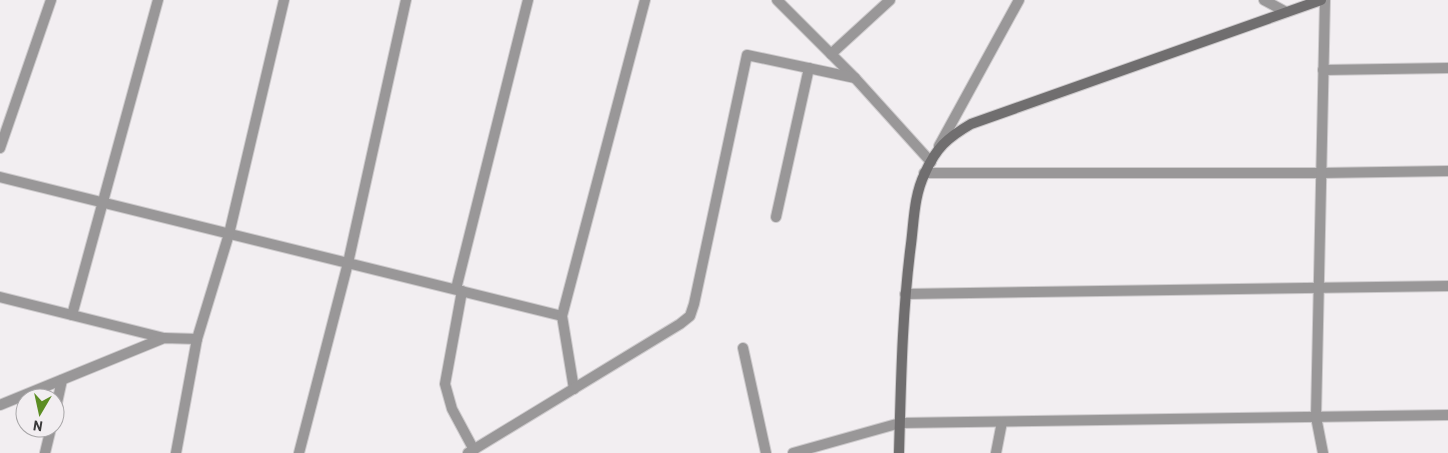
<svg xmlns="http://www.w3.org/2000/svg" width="1448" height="453" font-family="Barlow,sans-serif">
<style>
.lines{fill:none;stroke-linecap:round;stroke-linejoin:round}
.street-casing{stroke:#cdcacc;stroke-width:12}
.secondary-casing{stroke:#cdcacc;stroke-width:12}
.street{stroke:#999798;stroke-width:10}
.secondary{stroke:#706e6f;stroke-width:10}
</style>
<rect width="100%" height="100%" fill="#f2eef1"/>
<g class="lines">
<defs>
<g id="street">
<polyline points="777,0 855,78 931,162"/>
<polyline points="1264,0 1286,12"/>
<polyline points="831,54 890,0"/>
<polyline points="1323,70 1448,68"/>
<polyline points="939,146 1019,0"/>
<polyline points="0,148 51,0"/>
<polyline points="924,173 1321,173 1448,171"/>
<polyline points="0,177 562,316"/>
<polyline points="776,217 809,68"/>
<polyline points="456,289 528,0"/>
<polyline points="462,291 445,384 452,409 474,450"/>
<polyline points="905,294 1448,286"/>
<polyline points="0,297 164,338"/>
<polyline points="72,315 158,0"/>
<polyline points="743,348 766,453"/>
<polyline points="574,389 562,316 645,0"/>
<polyline points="0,405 164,338 197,339"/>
<polyline points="55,412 62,380"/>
<polyline points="45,453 51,428"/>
<polyline points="176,453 197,339 229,234 284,0"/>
<polyline points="299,453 348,263 406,0"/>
<polyline points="468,453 680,324 690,316 694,304 747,55 855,78"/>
<polyline points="793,453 900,423 1448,415"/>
<polyline points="996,453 1002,422"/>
<polyline points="1323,453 1316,417 1325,0"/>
</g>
<path id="secondary" d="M899,453C901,383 902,313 911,244C914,220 914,195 925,173C936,148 947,138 971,124L1321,0"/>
</defs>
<use href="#street" class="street-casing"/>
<use href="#secondary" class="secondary-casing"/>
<use href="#street" class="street"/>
<use href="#secondary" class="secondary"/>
</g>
<g transform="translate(40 413) rotate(189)"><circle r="24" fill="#f2eef1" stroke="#a8a6a8"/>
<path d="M0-4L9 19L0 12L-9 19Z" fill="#5c8d23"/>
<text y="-8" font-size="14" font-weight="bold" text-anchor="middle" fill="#3a393a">N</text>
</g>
</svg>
